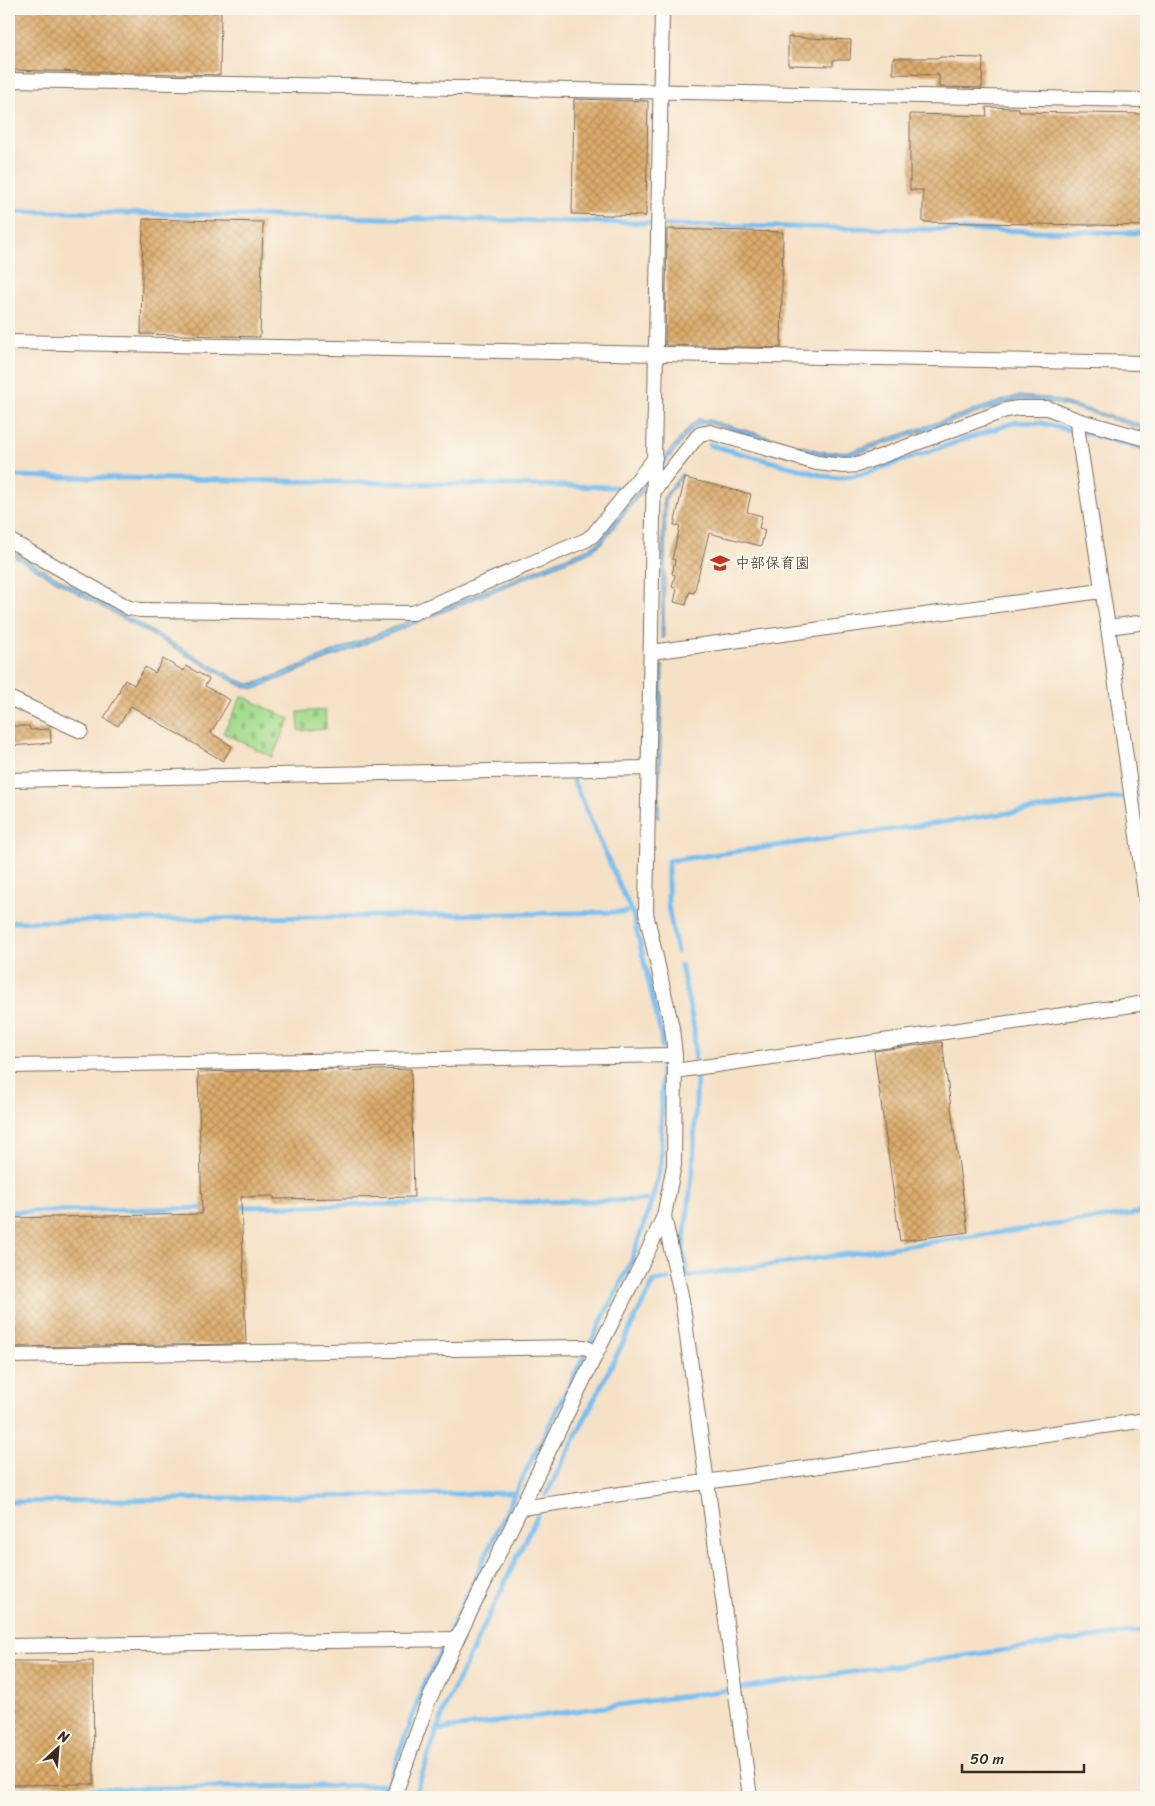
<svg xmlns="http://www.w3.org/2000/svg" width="1155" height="1806" font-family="Sriracha,'Klee One',sans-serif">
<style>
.cemetery{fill:url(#cemetery-stones);stroke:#708456}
.water{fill:url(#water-waves);stroke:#5a7588}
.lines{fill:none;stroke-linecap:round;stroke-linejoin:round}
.stream{stroke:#7ac0f1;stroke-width:5}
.building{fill:url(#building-cross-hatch)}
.minor-casing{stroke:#7c6a59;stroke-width:16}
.minor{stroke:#fff;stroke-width:14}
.labels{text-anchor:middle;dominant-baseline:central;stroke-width:4.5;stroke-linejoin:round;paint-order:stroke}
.poi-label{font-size:15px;fill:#3b2a1e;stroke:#fbf7ec;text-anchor:start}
</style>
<defs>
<pattern id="cemetery-stones" width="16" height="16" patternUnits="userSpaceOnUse" patternTransform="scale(1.25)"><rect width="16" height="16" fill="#a4dd8f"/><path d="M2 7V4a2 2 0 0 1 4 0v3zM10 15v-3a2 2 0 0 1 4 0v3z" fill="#8ebe7b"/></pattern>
<pattern id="water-waves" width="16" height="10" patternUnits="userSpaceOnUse" patternTransform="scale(1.25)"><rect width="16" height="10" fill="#7ac0f1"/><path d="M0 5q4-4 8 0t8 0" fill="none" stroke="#659cc3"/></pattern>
<pattern id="building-cross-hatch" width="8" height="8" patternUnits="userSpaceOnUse" patternTransform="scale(1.25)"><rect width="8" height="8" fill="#dcac6c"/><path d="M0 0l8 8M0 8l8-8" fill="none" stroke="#b48c58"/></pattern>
</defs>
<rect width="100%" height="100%" fill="#fbf7ec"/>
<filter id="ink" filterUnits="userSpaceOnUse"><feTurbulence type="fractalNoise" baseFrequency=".02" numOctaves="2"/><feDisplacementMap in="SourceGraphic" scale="10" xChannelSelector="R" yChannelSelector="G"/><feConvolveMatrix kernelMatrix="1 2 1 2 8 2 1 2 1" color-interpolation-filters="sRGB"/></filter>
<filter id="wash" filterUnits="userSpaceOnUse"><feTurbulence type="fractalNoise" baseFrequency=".0096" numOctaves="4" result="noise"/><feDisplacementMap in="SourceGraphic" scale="20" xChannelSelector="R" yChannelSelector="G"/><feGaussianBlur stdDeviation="1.12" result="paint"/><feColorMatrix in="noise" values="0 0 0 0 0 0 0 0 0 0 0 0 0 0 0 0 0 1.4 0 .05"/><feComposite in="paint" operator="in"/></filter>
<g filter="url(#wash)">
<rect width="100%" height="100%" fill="#f5e1c6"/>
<g class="cemetery">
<polygon points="242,696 290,719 272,757 223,733"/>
<polygon points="325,710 326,729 299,731 298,712"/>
</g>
<g class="water">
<path d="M1016,396L1049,398L1146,426V430C1108,419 1057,399 1017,400L852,455L829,457L711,424L702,423L692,429L601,544L592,551L255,689L239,685L9,554V550L238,680L249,684L259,682L589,548L598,542L660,462L692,424L698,419L709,420L820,451L830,452L851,451Z"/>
<polygon points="681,474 683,475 666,498 664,638 661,638 663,498"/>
<polygon points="660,665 663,665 659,818 656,818"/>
</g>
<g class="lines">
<g class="stream">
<polyline points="9,211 649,223"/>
<polyline points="666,225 1146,233"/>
<polyline points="1083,432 1146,450"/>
<polyline points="710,445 824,476 839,478 863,474 1016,422 1041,423 1073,431"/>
<polyline points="9,476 619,487"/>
<polyline points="573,780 633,915 661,1034 662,1048"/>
<polyline points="1138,795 1146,794"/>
<polyline points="9,922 626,912"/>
<polyline points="677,952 668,906 668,861 1123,797"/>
<polyline points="681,965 694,1028 695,1059"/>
<polyline points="236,1207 648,1200"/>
<polyline points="9,1212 207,1208"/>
<polyline points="687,1276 683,1249 693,1168 697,1076"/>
<polyline points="684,1277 1146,1212"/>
<polyline points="590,1344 631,1262 652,1200 661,1163 662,1063"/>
<polyline points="546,1495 654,1281 669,1279"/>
<polyline points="9,1502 515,1493"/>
<polyline points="448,1636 515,1493 585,1354"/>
<polyline points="741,1688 1146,1630"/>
<polyline points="438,1730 728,1690"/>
<polyline points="9,1790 384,1785"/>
<polyline points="383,1797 423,1687 444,1646"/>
<polyline points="414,1797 446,1705 537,1516"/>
</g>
</g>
<g id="blocks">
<g class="building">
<polygon points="9,9 221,9 220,75 9,70"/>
<polygon points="788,37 851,40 850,60 833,60 833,66 788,65"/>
<polygon points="940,57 983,58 982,88 939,87 939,75 893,74 893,58 940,58"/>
<polygon points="574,99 648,101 646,216 572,214"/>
<polygon points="986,107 1019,108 1019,112 1146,114 1146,226 923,222 923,190 910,190 910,114 987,116"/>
<polygon points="143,219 263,222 260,337 141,334"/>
<polygon points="667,229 783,232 781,348 665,345"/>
<polygon points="685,478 751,494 747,512 762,516 759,528 765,530 761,546 709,533 694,593 689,592 686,605 674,602 677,589 672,587 675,575 672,574 675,560 672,559 680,526 674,525"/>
<polygon points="163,659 184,671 186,666 209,679 205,686 230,700 211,733 232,746 223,761 131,706 118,726 104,718 120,691 119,690 125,680 134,685 145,667 155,673"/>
<polygon points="9,726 29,726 30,730 50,729 51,743 9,746"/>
<polygon points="942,1042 968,1232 900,1241 874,1051"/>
<polygon points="338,1069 338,1071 411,1069 414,1197 274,1199 274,1196 241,1197 246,1344 9,1347 9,1218 202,1214 198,1072"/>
<polygon points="9,1661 93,1661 94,1784 9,1785"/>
</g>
</g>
</g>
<g filter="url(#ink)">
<use href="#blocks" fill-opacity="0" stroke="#7c6a59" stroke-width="1"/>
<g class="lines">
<defs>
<g id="minor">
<polyline points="9,80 1146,100"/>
<polyline points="9,342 1146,363"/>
<polyline points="1077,420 1078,433 1108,627 1146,901"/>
<polyline points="653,492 697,437 700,434 710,432 817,463 844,466 857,465 1006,410 1018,408 1048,408 1077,420 1146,439"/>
<polyline points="9,540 129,608 140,610 413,613 586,540 593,535 655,458"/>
<polyline points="1108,627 1146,622"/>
<polyline points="651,652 1101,591"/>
<polyline points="9,698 81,731"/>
<polyline points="9,780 648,768"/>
<polyline points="9,1066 675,1055"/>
<polyline points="675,1071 1146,1003"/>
<polyline points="664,1216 682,1300 750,1797"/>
<polyline points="9,1356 584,1347 597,1352"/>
<polyline points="521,1508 1146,1420"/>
<polyline points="9,1646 457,1639"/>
<polyline points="394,1797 428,1702 457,1639 597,1352 648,1251 664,1216 674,1165 675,1055 672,1028 646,913 662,9"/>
</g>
</defs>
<use href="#minor" class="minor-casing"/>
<use href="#minor" class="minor"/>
</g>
</g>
<defs>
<symbol id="school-bare" viewBox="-9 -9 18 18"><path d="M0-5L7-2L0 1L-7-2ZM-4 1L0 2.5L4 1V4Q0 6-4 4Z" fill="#c8321e" stroke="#fbf7ec" stroke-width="2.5" paint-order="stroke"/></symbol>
</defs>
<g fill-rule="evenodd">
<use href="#school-bare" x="706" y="549" width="28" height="28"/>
</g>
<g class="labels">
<g class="poi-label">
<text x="735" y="563">中部保育園</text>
</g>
</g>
<rect width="1155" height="1806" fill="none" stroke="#fbf7ec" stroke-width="30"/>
<g transform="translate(58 1748) rotate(26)" stroke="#fbf7ec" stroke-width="4" paint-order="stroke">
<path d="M0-4L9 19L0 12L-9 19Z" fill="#3b2a1e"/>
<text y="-8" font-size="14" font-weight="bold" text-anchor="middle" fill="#3b2a1e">N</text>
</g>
<path d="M962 1764v8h122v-8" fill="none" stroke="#3b2a1e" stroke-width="2.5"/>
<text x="970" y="1764" font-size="15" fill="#3b2a1e" stroke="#fbf7ec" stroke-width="4" paint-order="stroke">50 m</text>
</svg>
